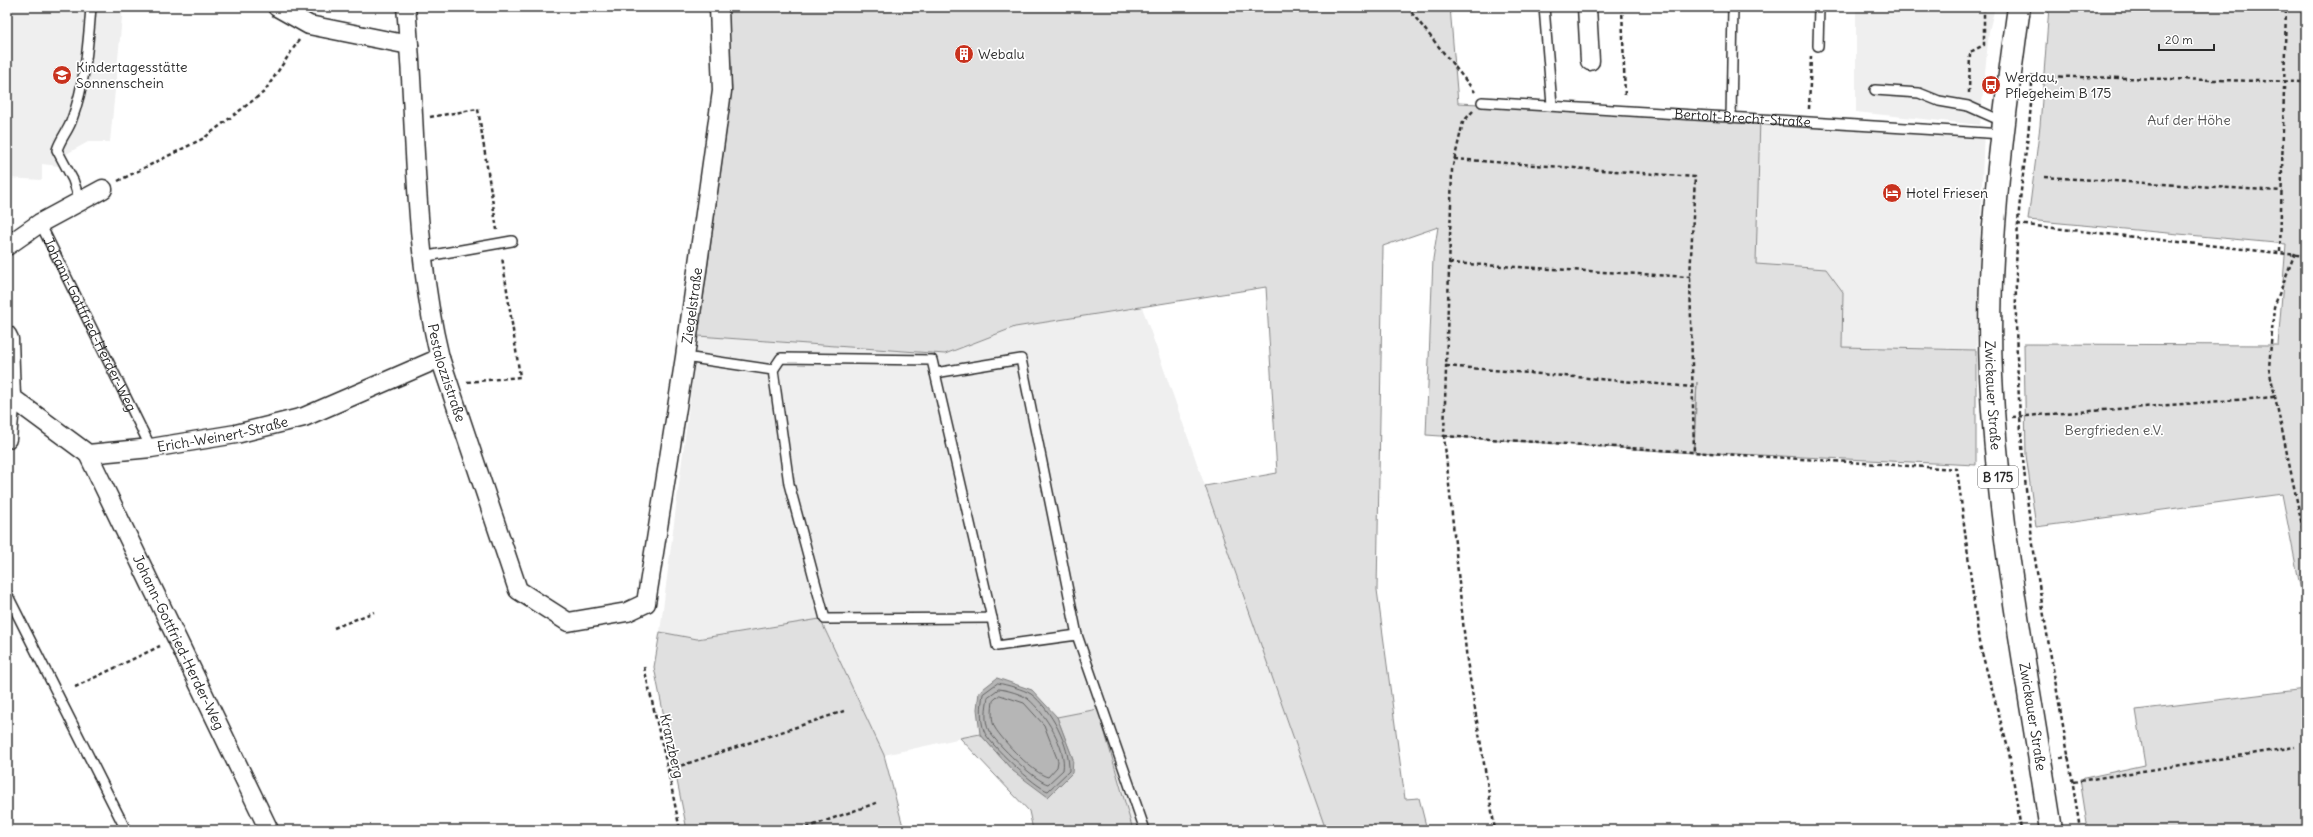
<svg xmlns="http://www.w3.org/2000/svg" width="2313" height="837" font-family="Delius,sans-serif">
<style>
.built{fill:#efefef}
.green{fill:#e0e0e0;stroke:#868686}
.water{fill:#b6b6b6;stroke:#7e7e7e}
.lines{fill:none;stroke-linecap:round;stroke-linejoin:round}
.shore{stroke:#636363;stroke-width:1}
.lane-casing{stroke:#2b2b2b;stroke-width:12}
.street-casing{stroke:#2b2b2b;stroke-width:21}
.primary-casing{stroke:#2b2b2b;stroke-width:25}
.path{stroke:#2b2b2b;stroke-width:2.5;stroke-dasharray:4 3;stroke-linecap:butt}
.lane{stroke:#fff;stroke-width:9}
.street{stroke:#fff;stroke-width:18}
.primary{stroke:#fff;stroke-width:22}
.labels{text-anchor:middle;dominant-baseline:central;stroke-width:3.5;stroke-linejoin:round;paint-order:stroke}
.shield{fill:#fff;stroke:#6b6b6b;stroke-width:1}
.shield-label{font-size:13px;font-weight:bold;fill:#2b2b2b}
.poi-label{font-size:14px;fill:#2b2b2b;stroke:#fff;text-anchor:start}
.street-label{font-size:14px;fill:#2b2b2b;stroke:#fff}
.park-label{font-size:14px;fill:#585858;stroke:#fff}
</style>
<rect width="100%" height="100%" fill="#fff"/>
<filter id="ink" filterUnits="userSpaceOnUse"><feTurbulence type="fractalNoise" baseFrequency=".025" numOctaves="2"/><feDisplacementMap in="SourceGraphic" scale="8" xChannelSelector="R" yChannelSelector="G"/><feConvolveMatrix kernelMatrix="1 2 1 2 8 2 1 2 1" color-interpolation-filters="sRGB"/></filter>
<g filter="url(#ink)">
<g class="built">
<polygon points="7,7 123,7 110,142 88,142 61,157 59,166 42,164 42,180 7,178"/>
<polygon points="1856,7 1995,7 1989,31 1980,125 1856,112"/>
<polygon points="1760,117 1984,127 1976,350 1842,347 1843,292 1756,265"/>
<polygon points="1142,307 1326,830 1133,830 1098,709 1057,717 1032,690 977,709 980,734 884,755 820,619 697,639 660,632 698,336 945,354 1015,327"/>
</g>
<g class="green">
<polygon points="728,7 1450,7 1458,103 1760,117 1756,264 1826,269 1843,292 1842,347 1976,350 1976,465 1694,452 1697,382 1693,453 1426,435 1433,259 1438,227 1383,246 1377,590 1405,799 1419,798 1427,830 1326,830 1205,486 1277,473 1266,287 1015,327 945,354 698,336 732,89"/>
<polygon points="2049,7 2306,7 2306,617 2282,494 2036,527 2026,455 2024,344 2278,345 2286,244 2028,220 2040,126"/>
<polygon points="820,619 884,755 904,830 687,830 654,667 660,632 697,639"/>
<polygon points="2306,689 2306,830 2088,830 2080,779 2145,765 2136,710"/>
<polygon points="1098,709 1133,830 1033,830 1029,811 960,738 980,734 1013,771 1073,759 1057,717"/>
</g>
<polygon class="water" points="997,678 1032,690 1057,717 1073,759 1072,773 1048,797 1013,771 980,734 977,709 979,692"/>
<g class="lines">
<g class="shore">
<path d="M998,683C1007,685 1023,689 1031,694C1051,709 1070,746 1069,771L1048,791C1036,788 988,743 984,731C980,719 981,706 983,694Z"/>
<path d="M999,689C1007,690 1022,694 1028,699C1045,713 1067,748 1063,770L1048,784C1035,781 996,743 989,731C984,722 986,707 988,697Z"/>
<path d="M1000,695L1024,703L1044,725L1058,761L1057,767L1048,777C1034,774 1003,741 995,728C991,722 992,709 993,701Z"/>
</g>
<defs>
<g id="lane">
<polyline points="1544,7 1552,105"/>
<polyline points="1818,46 1819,7"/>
<polyline points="1875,90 1919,93 1939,101 1968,106 2004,122"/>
<path id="s1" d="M1482,102L2003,134"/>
<polyline points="1731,118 1733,7"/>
<path d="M80,201L73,180L57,150C60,140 67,132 71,122C85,85 88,47 91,7"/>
<path id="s2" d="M40,223L151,448"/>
<polyline points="422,257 512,241"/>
<polyline points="685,357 773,370 789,484 825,619 992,618 935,373 1021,359 1077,635 1145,830"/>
<polyline points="773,370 781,358 932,360 935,373"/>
<polyline points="7,594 126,830"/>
<polyline points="992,618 997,646 1077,635"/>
</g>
<g id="street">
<polyline points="277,7 309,25 409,45"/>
<path id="s3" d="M406,7C417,124 412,244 440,358L518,590L568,622L627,612L646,603L685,357L722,91L719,7"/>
<polyline points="1587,7 1590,61"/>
<polyline points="7,246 40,223 103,189"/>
<polyline points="7,335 9,339 11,397 7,439"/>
<path id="s4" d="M11,397L88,454L151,448L236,434L304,417L440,358"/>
<path id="s5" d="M88,454L269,830"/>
</g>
<g id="primary">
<path id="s6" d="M2019,7C2002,129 1986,252 1991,376C1998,529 2028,679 2051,830"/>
</g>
</defs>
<use href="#lane" class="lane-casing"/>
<use href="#street" class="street-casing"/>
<use href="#primary" class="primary-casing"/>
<g class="path">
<polyline points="1407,7 1475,92"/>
<polyline points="1622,7 1625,98"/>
<polyline points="2031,76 2306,82"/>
<path d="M2032,76C2032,125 2021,175 2018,224C2014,287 2016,352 2020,415C2027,552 2060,693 2080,830"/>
<polyline points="1969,93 1970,52 1984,45 1984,7"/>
<polyline points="1809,109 1811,56"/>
<polyline points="1473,111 1463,122 1452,170 1444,436 1467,661 1495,830"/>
<polyline points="430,117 478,109 497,230"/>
<polyline points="1454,159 1695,177 1690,277 1694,452"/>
<polyline points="2044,177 2282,191"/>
<polyline points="118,181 204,138 264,92 299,40"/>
<polyline points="2017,224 2306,256"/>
<polyline points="2280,252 2286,7"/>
<polyline points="2295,253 2274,307 2269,368 2306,544"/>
<polyline points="1449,263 1690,277"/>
<polyline points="1446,366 1693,387"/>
<polyline points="467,382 520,377 502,257"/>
<polyline points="2012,417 2275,397"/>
<polyline points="1444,436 1957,469 1979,642 2009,752 2021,830"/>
<polyline points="334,628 374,612"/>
<polyline points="644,667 668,770 680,830"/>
<polyline points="75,687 160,646"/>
<polyline points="2060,758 2069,757"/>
<polyline points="668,770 844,711"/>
<polyline points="2073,782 2295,747"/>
<polyline points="800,830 876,803"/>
</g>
<use href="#lane" class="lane"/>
<use href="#street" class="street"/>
<use href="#primary" class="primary"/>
</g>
</g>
<defs>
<symbol id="building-disc" viewBox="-11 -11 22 22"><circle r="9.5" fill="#c8321e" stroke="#fff"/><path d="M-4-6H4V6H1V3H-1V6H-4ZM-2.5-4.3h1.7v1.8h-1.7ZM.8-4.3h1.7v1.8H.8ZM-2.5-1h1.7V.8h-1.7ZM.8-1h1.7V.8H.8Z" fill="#fff"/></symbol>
<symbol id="school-disc" viewBox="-11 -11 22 22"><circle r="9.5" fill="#c8321e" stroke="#fff"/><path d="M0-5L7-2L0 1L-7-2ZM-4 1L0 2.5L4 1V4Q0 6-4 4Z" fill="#fff"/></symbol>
<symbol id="bus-disc" viewBox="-11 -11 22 22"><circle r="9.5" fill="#c8321e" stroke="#fff"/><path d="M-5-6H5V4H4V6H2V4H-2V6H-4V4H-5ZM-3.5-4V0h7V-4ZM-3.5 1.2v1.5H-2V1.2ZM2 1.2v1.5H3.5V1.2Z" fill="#fff"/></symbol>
<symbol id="hotel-disc" viewBox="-11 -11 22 22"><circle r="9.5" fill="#c8321e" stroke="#fff"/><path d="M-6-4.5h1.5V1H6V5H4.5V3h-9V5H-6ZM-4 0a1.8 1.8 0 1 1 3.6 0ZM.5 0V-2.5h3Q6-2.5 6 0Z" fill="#fff"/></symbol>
</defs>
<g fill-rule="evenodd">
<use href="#building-disc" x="953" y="43" width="22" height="22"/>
<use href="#school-disc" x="51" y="64" width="22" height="22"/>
<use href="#bus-disc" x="1980" y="74" width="22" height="22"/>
<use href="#hotel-disc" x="1881" y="182" width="22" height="22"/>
</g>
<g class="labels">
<rect class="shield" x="1978" y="466" width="40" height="22" rx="3"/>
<g class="shield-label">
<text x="1998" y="477">B 175</text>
</g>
<g class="poi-label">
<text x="978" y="54">Webalu</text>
<text x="76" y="67">Kindertagesstätte<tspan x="76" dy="16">Sonnenschein</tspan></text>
<text x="2005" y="77">Werdau,<tspan x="2005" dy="16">Pflegeheim B 175</tspan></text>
<text x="1906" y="193">Hotel Friesen</text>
</g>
<g class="street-label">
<text stroke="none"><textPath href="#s1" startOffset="261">Bertolt-Brecht-Straße</textPath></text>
<text stroke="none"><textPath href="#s3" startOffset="1039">Ziegelstraße</textPath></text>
<text stroke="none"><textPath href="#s2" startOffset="113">Johann-Gottfried-Herder-Weg</textPath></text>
<text stroke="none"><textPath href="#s3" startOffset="369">Pestalozzistraße</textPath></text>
<text stroke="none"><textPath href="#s6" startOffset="390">Zwickauer Straße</textPath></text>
<text stroke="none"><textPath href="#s4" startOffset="232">Erich-Weinert-Straße</textPath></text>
<text stroke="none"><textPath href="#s5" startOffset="209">Johann-Gottfried-Herder-Weg</textPath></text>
<text stroke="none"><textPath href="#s6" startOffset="714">Zwickauer Straße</textPath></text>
<text transform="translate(672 746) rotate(77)">Kranzberg</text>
</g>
<g class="park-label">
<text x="2189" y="120">Auf der Höhe</text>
<text x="2114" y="430">Bergfrieden e.V.</text>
</g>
</g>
<rect width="2313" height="837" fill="none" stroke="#fff" stroke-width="24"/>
<rect x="12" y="12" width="2289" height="813" fill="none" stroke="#2b2b2b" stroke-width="1.5" filter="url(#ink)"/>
<path d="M2159 44v6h55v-6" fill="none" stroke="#2b2b2b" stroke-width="2"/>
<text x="2165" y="44" font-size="12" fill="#2b2b2b" stroke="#ffffff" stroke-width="3" paint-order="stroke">20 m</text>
</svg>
